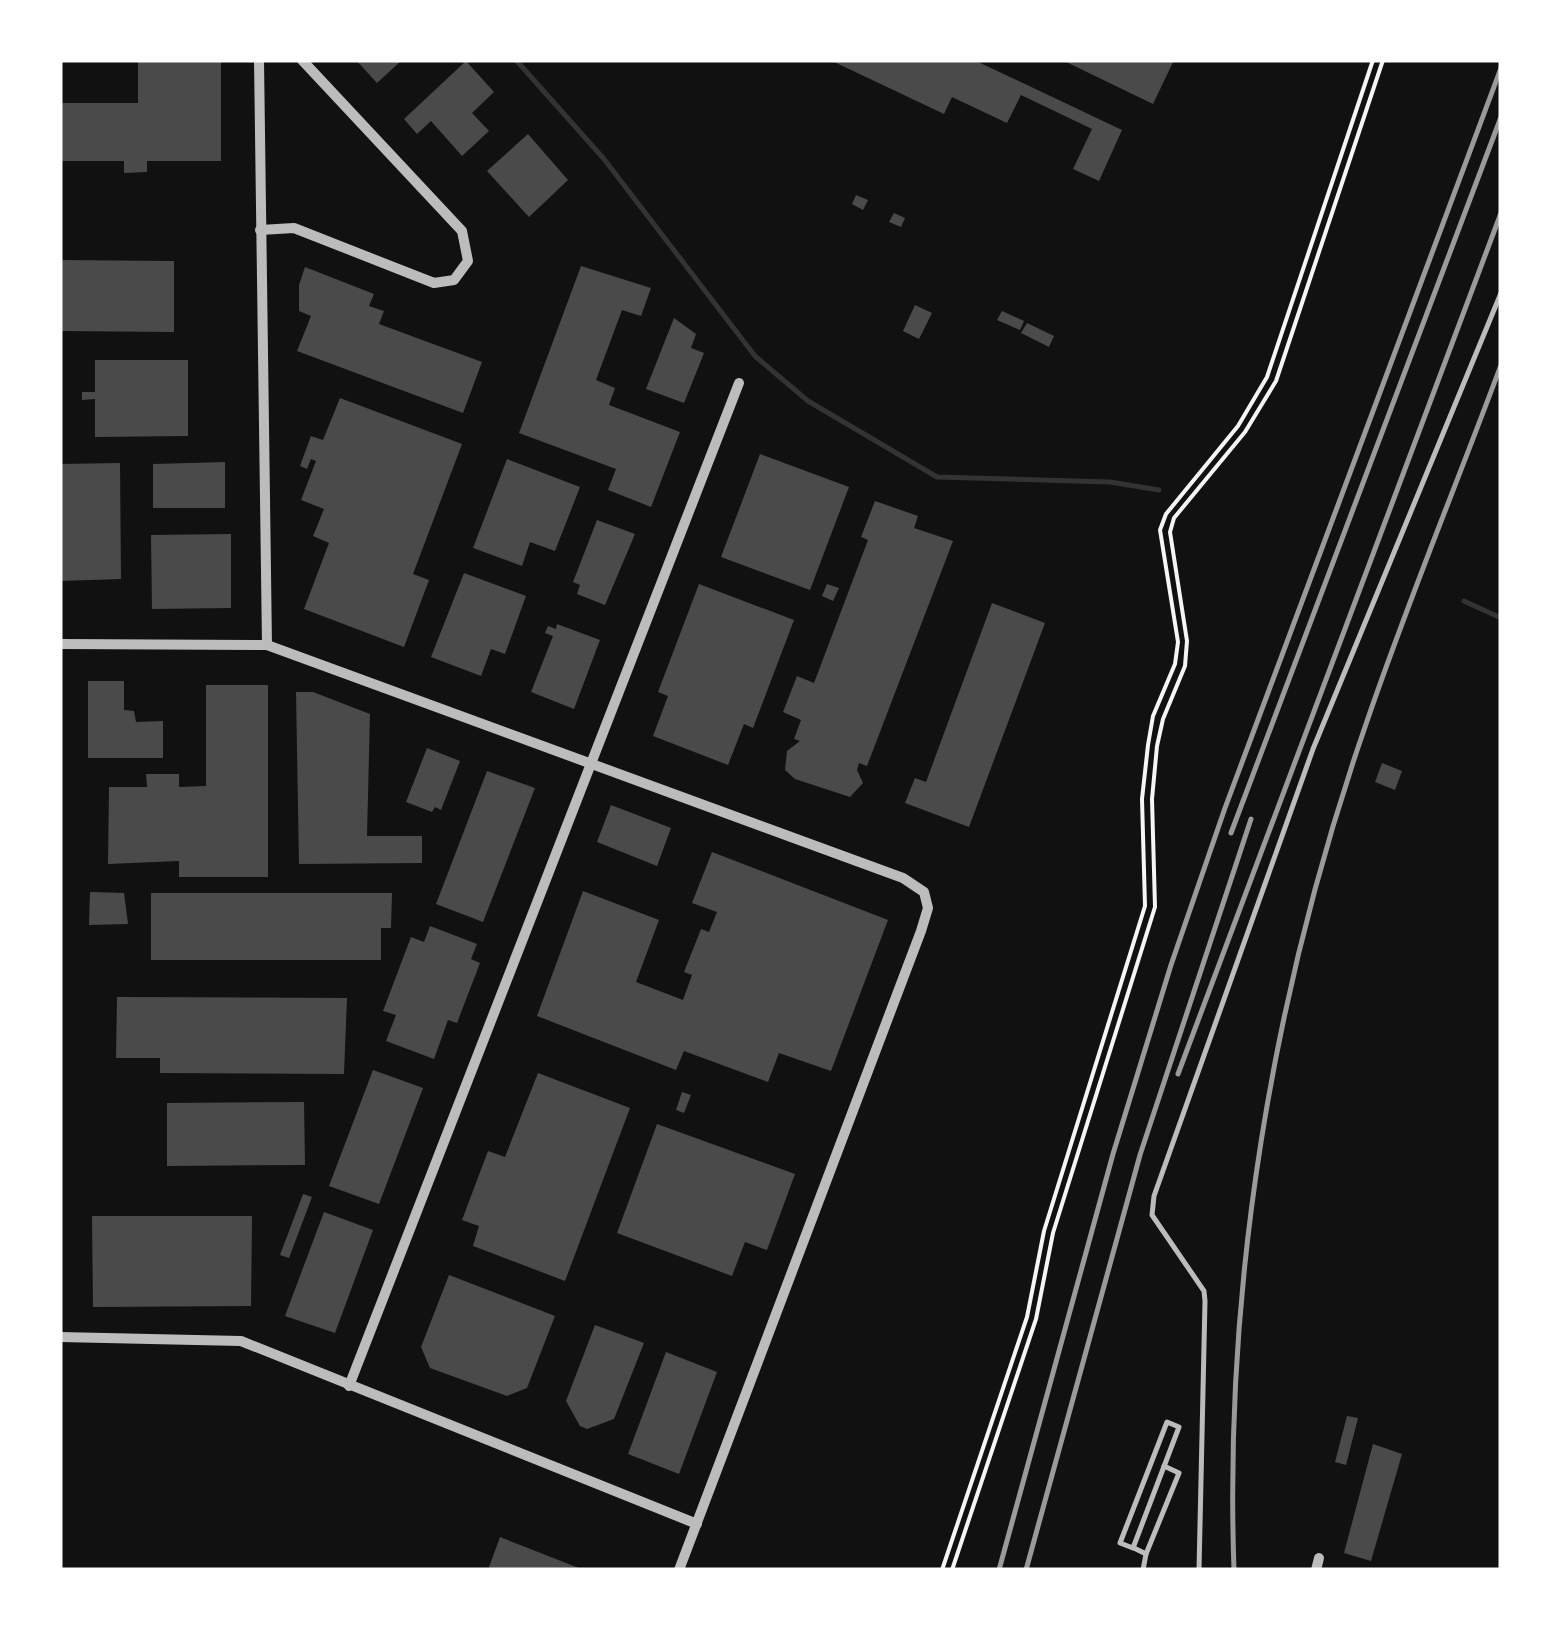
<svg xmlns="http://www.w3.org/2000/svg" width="1561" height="1630" font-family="'Fira Sans Condensed',sans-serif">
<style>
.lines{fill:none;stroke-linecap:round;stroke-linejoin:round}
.stream{stroke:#333;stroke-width:5}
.building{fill:#4a4a4a}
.path{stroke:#f5f5f5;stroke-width:4}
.service{stroke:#bcbcbc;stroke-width:5}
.minor{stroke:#bcbcbc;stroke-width:10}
.rail{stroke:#9a9a9a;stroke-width:5}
</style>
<rect width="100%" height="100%" fill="#111"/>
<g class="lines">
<g class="stream">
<polyline points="516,60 604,159 755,356 808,401 937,477 1110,482 1159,490"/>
<polyline points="1464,601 1501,618"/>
</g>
</g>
<g class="building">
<polygon points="138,60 221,60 221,161 147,161 147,172 124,173 124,161 60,161 60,103 138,103"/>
<polygon points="356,60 402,60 377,83"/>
<polygon points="830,60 974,60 1122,130 1099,181 1073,169 1092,129 1021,95 1007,123 952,97 944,114"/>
<polygon points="1062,60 1174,60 1153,104"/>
<polygon points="466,61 494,92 472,113 489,131 462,156 431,121 417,134 404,119"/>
<polygon points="528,134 568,180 529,217 487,171"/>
<polygon points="856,195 868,200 863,210 852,204"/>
<polygon points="894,213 905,218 901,227 889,222"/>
<polygon points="60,260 174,261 174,332 60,331"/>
<polygon points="581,266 651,288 641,316 622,310 596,380 615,388 609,405 680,432 651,507 608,490 616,469 519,433"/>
<polygon points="305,267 374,294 369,306 384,311 379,324 482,362 463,413 297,351 311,316 299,311 299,285"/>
<polygon points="915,305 932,313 919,339 903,331"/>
<polygon points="1002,311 1024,321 1020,330 997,320"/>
<polygon points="674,318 696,334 691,348 704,353 684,403 646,389"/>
<polygon points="1027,323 1054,336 1049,347 1021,333"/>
<polygon points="95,360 188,360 188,436 95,437 95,399 82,400 82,392 95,392"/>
<polygon points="340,398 462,444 413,574 429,580 404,647 304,609 329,543 313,536 324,509 301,500 316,461 311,459 307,469 300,466 311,436 323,440"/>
<polygon points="760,454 849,487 810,590 721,557"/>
<polygon points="507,459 580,487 555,551 530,542 522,566 473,548"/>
<polygon points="225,462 225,508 153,508 153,464"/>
<polygon points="120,463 121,579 60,581 60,464"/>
<polygon points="875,501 918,516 914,528 953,541 867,766 859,763 857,770 863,783 850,797 795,779 785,770 787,751 800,741 794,739 801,720 783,712 797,676 814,683 868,540 861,537"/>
<polygon points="597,520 635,534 605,605 577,594 580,585 573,582"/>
<polygon points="231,534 231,608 152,609 151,535"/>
<polygon points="464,573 526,596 505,654 491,649 481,676 431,657"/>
<polygon points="699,584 794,620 753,728 744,724 728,765 653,736 668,696 658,692"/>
<polygon points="827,584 839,588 833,601 822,596"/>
<polygon points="992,603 1045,623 969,827 905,803 915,778 926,782"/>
<polygon points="557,624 600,640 574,709 531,692 553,636 545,633 548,626 556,629"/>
<polygon points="88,681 124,681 124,710 134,711 136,722 163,721 163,758 88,758"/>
<polygon points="206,685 268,685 268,877 179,877 179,861 108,864 109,787 147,787 146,774 179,774 179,787 206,786"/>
<polygon points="296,692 313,692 370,714 367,836 422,836 422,863 299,864"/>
<polygon points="427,748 460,761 441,810 435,807 432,812 406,802"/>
<polygon points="1382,763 1402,771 1395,790 1375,782"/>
<polygon points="487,771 535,788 483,922 436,904"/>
<polygon points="611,805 671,828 657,866 597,842"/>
<polygon points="712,852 888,920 831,1071 779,1053 768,1082 684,1051 676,1070 537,1016 583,891 659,920 636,982 683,1000 692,975 684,972 701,929 709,932 717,912 692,903"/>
<polygon points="90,892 124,893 128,924 89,925"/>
<polygon points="151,893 392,893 391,928 381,928 381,960 151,960"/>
<polygon points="430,926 477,944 471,959 480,963 457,1023 448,1020 434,1059 386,1041 396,1015 383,1011 411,937 424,942"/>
<polygon points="117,997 347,998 344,1074 160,1073 160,1058 116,1058"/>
<polygon points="373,1070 423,1088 379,1204 329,1186"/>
<polygon points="538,1073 630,1108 565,1281 473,1246 479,1226 462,1220 488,1151 505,1157"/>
<polygon points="682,1092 691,1095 684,1113 676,1110"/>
<polygon points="304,1102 305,1165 167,1166 167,1103"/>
<polygon points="657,1124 795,1174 767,1250 745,1242 732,1276 617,1233"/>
<polygon points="303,1194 312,1197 289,1258 280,1255"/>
<polygon points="324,1212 373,1230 335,1333 285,1316"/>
<polygon points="92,1216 252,1216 251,1306 93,1307"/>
<polygon points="449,1275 555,1316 527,1388 507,1396 430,1368 421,1347"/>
<polygon points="595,1325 644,1343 614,1419 587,1429 580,1426 566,1401"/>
<polygon points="666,1352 717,1372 679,1474 628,1454"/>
<polygon points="1347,1416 1358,1418 1346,1465 1335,1462"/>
<polygon points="1373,1444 1402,1454 1371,1561 1344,1553"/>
<polygon points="500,1537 584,1570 488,1570"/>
</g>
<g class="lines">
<g class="path">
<polyline points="942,1570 1027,1317 1044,1231 1145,906 1142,799 1148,745 1153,716 1175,664 1178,642 1160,530 1166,514 1238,426 1267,377 1373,60"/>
<polyline points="952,1570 1036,1319 1053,1233 1155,907 1152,799 1157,746 1163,719 1185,666 1187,641 1170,532 1174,518 1245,432 1276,381 1383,60"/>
</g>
<g class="service">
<polygon points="1167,1422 1179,1427 1133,1548 1120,1543"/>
<polyline points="1134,1548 1146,1554 1179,1473 1164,1466"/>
<polyline points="1143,1570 1146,1554"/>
<polyline points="1199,1570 1205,1301 1204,1291 1152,1215 1154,1196 1313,749 1501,293"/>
</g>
<g class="minor">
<polyline points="259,60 267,645"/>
<polyline points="260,230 294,228 434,283 454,280 468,261 462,231 302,60"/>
<polyline points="60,644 267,645 903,878 924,892 928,908 921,931 679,1570"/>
<polyline points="60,1337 241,1341 697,1524"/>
<polyline points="349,1386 739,383"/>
<polyline points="1316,1570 1319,1558"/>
</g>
<g class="rail">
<polyline points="1231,833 1501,117"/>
<polyline points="1178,1074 1501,213"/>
<polyline points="999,1570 1113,1154 1171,965 1225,808 1501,68"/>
<polyline points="1026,1570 1140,1155 1251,819"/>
<path d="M1234,1570C1224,1286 1272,996 1365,727C1406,606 1456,486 1501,365"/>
</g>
</g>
<rect width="1561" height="1630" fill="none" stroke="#ffffff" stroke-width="125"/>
</svg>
